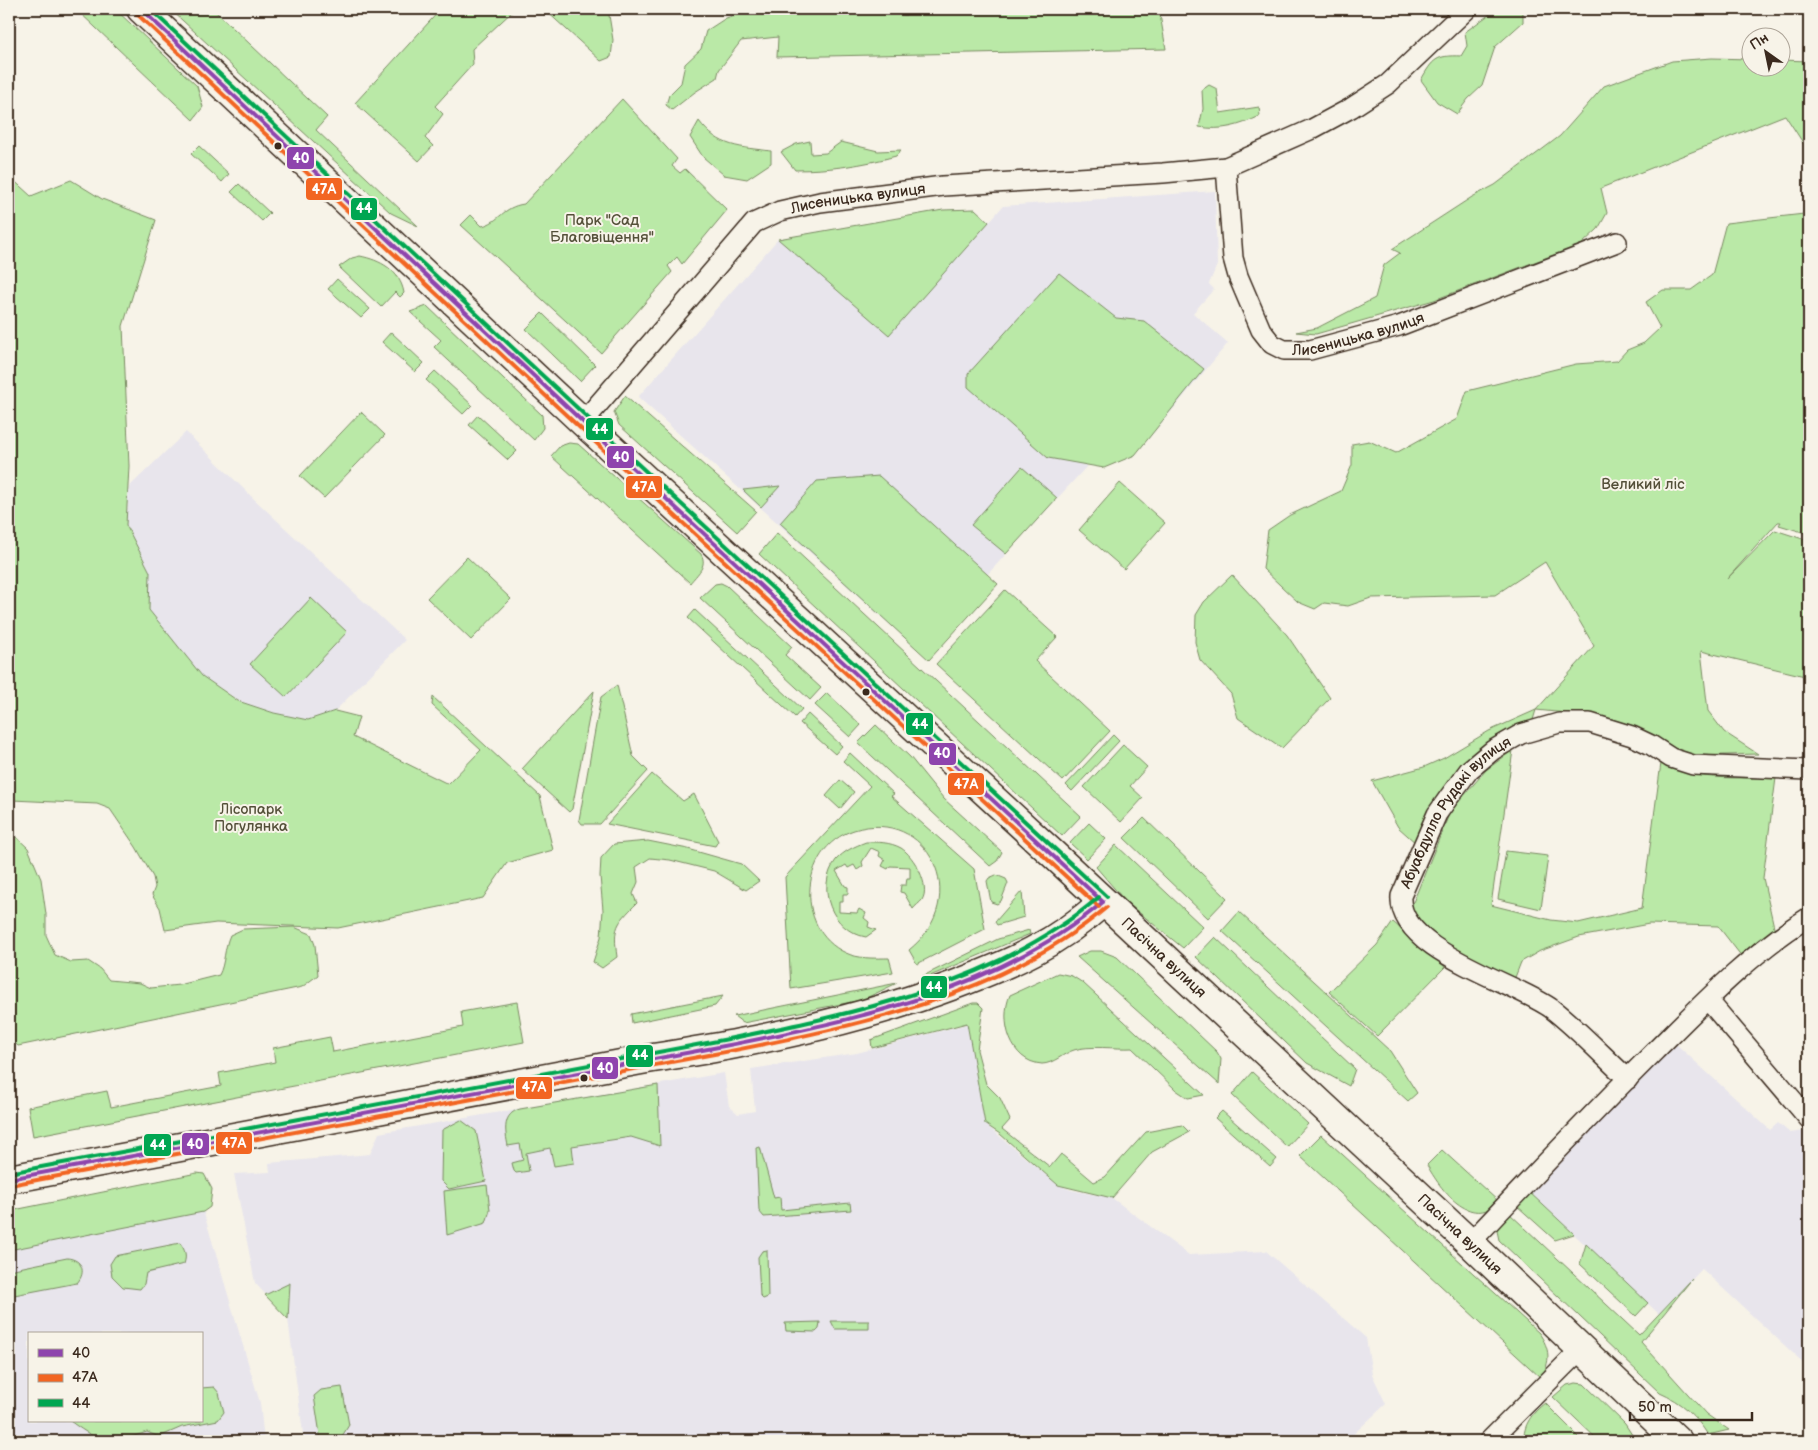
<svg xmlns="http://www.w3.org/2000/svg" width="1818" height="1450" font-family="'Balsamiq Sans',sans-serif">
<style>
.built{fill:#e8e5ec;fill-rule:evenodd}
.green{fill:#bae9a7;stroke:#7a8a62}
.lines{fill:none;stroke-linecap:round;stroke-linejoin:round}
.street-casing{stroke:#3b2a1e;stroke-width:22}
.secondary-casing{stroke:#3b2a1e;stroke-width:31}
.street{stroke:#f7f3e8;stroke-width:19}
.secondary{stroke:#f7f3e8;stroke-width:28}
.bus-1-casing{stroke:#f7f3e8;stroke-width:8}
.bus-2-casing{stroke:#f7f3e8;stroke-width:8}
.bus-3-casing{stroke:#f7f3e8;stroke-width:8}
.bus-1{stroke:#8e44ad;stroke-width:4}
.bus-2{stroke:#f26522;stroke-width:4}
.bus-3{stroke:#00a651;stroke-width:4}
.bus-dot{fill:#3b2a1e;stroke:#f7f3e8;stroke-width:2}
.labels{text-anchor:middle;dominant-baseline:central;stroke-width:4;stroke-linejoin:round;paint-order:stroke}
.street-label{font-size:15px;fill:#3b2a1e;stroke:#f7f3e8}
.park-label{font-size:15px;fill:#545039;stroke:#f7f3e8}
.line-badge{stroke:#f7f3e8;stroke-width:2}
.badge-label{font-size:14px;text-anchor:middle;font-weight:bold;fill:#fff}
</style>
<rect width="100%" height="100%" fill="#f7f3e8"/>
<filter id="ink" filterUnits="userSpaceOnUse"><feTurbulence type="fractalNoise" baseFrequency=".02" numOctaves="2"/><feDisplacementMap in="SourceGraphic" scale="10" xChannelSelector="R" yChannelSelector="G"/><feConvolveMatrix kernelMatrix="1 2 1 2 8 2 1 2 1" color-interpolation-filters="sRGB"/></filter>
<g filter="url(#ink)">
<g class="built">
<polygon points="1215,191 1217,265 1209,284 1214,289 1193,313 1228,343 1135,455 1104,468 1088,465 918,650 638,397 778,239 943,210 975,209 989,222 1003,206"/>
<polygon points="186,432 253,498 405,640 335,711 308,720 274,713 239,701 202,676 149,610 150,572 126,525 129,487"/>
<polygon points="967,1024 985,1124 1058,1185 1071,1190 1112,1198 1189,1255 1266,1251 1366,1338 1372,1374 1386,1404 1346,1441 304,1441 288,1319 255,1283 234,1174 270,1172 269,1163 370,1154 379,1133 724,1073 729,1106 738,1114 755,1111 751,1069 857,1053"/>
<polygon points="1676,1044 1770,1130 1778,1123 1790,1133 1803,1131 1809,1139 1809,1368 1702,1269 1659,1314 1528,1191"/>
<path d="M202,1207L260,1403L264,1441H9V1247ZM29,1334H201V1421H29Z"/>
</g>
<g class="green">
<polygon points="76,9 115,9 197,86 203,107 193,120"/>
<polygon points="170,9 213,9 327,117 316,130 418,226 391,213"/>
<polygon points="441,9 515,9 472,49 473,64 435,106 443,114 425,138 433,146 419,161 355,103"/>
<polygon points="544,9 608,9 613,40 611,57 601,61"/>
<polygon points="756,9 822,9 906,15 907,9 1159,9 1166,49 777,57 778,37 741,41 719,70 717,78 695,92 672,110 666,105 669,95 681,83 685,64 701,49 706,31 726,18"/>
<path d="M1497,9H1523V22L1495,47L1482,86L1468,99L1457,114L1437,102L1421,80C1433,59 1436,55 1461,56L1467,46L1465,32Z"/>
<polygon points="1712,58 1750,59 1750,68 1780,68 1781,60 1809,61 1809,152 1785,115 1601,188 1607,213 1598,229 1582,244 1434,300 1316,334 1296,332 1317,328 1375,298 1384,265 1400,253 1392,249 1472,197 1495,185 1560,136 1604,86 1672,61"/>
<path d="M1209,85L1217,89L1220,113L1259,107L1260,116C1239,126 1222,131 1199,127L1203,109L1202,90Z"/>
<path d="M622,99L677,159L672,166L680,173L685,169L727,210L682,264L677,257L668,266L672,272L601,353L461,225L471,215L482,226C500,222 502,207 524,204Z"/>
<path d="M699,121C719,148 741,147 771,151V163L747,179L724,175L703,157L690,137Z"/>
<path d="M810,141L811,154L826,153L841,142L878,151L901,150L896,156C863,165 830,170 795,170L781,152L796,144Z"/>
<polygon points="199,146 229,174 222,182 191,154"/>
<polygon points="9,176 31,196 71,180 102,199 156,220 123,326 129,466 126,525 150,572 149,610 202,676 238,701 274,713 308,720 335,711 359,717 353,737 448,784 481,750 432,705 433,697 540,796 553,850 507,863 483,898 338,928 216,923 165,930 160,908 152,895 155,887 153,877 136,847 110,809 97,804 12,800 9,798"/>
<polygon points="239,184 270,213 262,221 231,192"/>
<polygon points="975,209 989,222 889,335 778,239 943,210"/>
<polygon points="1804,214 1809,217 1809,534 1779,525 1781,522 1778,522 1727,579 1775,530 1809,541 1809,677 1701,651 1708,711 1724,732 1758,754 1694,756 1587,715 1536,710 1533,720 1487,745 1417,844 1398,827 1372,781 1424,767 1444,758 1489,731 1536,710 1594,646 1545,562 1495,595 1371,598 1348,606 1324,603 1315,609 1298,602 1263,569 1268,530 1290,515 1341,491 1352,465 1352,444 1369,441 1396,453 1457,419 1467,391 1576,364 1617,361 1627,350 1644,343 1660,328 1646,302 1663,290 1691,290 1712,275 1726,223"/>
<path d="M360,256C380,260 400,270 404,293L400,297L395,292L381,307L339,267L352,258Z"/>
<polygon points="1059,273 1116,318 1144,321 1204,369 1135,455 1104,468 1048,458 968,387 968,374"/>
<polygon points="337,279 370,309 361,318 328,289"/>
<polygon points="427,306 542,415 543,428 534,440 434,347 441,340 410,312"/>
<polygon points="542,313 595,365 580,381 526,329"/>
<polygon points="391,332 424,363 415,372 382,342"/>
<polygon points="435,371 472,405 463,414 426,380"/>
<polygon points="625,396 756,511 737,532 619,425 614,412"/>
<polygon points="361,412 385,435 324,498 300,476"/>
<polygon points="478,415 517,451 508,460 469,425"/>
<path d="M569,443L578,444L701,554C708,566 697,574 690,583L551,456L560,446Z"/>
<polygon points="1022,467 1057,498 1006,554 971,525"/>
<polygon points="879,476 998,584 929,660 780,523 817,481"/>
<polygon points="1120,483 1165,523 1124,569 1079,530"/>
<polygon points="780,486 761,507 743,490"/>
<polygon points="777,533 1081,816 1062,836 759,554"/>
<polygon points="467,557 511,599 471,640 427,598"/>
<polygon points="1232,575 1287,635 1330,698 1282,748 1238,718 1231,694 1200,660 1195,642 1196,615 1204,602"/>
<polygon points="721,583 727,586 792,647 785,655 821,688 810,700 700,598 715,584"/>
<polygon points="1005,590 1057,637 1035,661 1110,731 1063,781 936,664"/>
<polygon points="311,598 347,632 286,697 250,664"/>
<polygon points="695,610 802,709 795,717 688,618"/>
<polygon points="617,685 633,756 648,771 600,824 582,824 579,820 601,697"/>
<polygon points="594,691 572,809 569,812 522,769"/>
<polygon points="827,693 861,725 850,737 815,705"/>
<polygon points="808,714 842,746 835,754 800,723"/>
<polygon points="876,725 910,757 944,799 1002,852 997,861 990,866 858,743"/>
<polygon points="1113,735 1119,741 1072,791 1066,785"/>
<polygon points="1123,745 1147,767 1130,786 1143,798 1121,822 1084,787"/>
<path d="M1513,750L1491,905L1551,920L1578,923L1642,908L1661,763C1693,782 1740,777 1776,778L1763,878L1776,936L1746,962L1718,926L1649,924L1579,937L1540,951L1521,962L1514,980C1481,964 1422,946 1411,907L1450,812L1486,770Z"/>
<path d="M850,753L894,794L891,796L974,869L985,929L917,964L909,950C974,898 927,807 854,830C797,848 794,935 851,955C864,959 876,958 889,958L893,972L791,989L785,877L870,786L843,761Z"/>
<polygon points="652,774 683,801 694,794 718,841 715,846 607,824"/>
<polygon points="840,780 854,792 840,809 826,796"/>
<polygon points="1144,818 1227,898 1208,918 1124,838"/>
<polygon points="1089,823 1106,839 1087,859 1070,843"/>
<path d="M9,833H12L28,848L41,879L46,914V935L55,955L71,962L88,961L100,969L109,980L140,983L151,988L179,985L219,975C225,964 224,948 230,935L243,929L294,927L311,934L315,945L318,975L302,987L18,1046L9,1038Z"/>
<path d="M648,841L688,849L741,864L759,881L746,890L714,871L670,860L650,858L636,867L638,882L633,894L637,903C616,924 613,927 617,957L602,968L593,962L601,937L603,910L600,876L601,858L614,844Z"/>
<path d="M866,842C878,842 890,842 901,848C914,856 931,886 922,900C920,903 915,906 913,909L904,893L900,892L901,885H906L907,878H910V867L890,866L888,869L882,866L885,860L879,856L880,852L871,848L862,862L863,866L857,870L854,865L848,868L846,865L836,871L845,886L848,887V894H843V902H839V912L857,913L859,909L866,913L864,918L869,922L868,927L876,930L866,937C832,931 815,888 836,860C844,851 855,846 866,842Z"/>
<polygon points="1116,845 1203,927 1183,948 1126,902 1096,867"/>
<polygon points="1506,851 1548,856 1541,909 1498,899"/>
<polygon points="996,875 1006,879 1008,883 1001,901 997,904 991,902 987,881 989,878"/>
<polygon points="1022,891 1024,917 997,925 995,922"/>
<polygon points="1239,912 1390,1051 1417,1093 1408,1101 1222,931"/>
<polygon points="1393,922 1445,967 1377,1036 1329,992 1377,945"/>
<polygon points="1029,930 1030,934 930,976 923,976 998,939"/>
<polygon points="1215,937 1355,1069 1349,1086 1307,1063 1196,957"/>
<polygon points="1090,951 1101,951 1117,957 1217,1052 1221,1059 1219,1084 1077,957"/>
<path d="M1058,973L1072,976L1083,983L1204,1095L1188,1098L1176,1090L1132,1048C1117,1049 1088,1045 1074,1050C1064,1053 1053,1064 1042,1064C1010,1062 999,1020 1010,995Z"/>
<polygon points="897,983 862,1000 743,1023 734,1016"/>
<polygon points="723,996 715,1006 632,1023 631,1014"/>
<polygon points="517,1002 524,1042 33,1136 28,1107 107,1091 111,1107 221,1086 219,1073 275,1062 273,1048 330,1037 333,1052 463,1027 461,1012"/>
<polygon points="973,1003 978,1003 983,1008 977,1050 986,1084 1000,1098 1010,1120 1002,1129 1050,1167 1061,1154 1094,1182 1105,1177 1146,1132 1182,1125 1189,1132 1152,1152 1112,1198 1058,1185 1000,1134 985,1124 967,1023 872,1048 871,1040"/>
<polygon points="1252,1072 1308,1124 1287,1147 1232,1095"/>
<path d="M658,1085L660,1146L631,1137L572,1146L574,1163L554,1166L550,1148L526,1153L529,1171L516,1173L514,1171L512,1163L523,1160L520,1144L508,1146C505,1131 502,1114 520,1109Z"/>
<polygon points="1222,1111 1277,1159 1270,1167 1215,1118"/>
<polygon points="461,1120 476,1131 486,1181 449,1189 441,1181 442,1130"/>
<path d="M1321,1135L1539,1333C1550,1349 1551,1361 1541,1378L1300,1156Z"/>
<polygon points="760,1147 774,1198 780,1197 781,1210 850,1203 851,1210 764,1217 759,1211 756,1148"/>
<path d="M1442,1150L1499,1202C1470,1230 1440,1189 1427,1165Z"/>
<polygon points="197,1173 204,1174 212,1189 210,1207 203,1212 9,1250 9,1211"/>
<polygon points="487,1185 490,1210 486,1223 447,1235 444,1191"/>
<polygon points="1528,1191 1574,1234 1555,1240 1516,1205"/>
<path d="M1508,1212L1639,1335L1692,1279L1641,1342L1706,1414L1729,1430L1708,1435C1696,1416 1681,1402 1660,1393L1499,1240L1496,1226Z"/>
<path d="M180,1243C185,1250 187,1255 184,1264L146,1273L144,1284L140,1289L123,1287L112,1276L110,1264L115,1256Z"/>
<polygon points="1586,1244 1648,1303 1636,1316 1580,1264"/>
<polygon points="767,1250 768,1297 763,1299 760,1296 758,1257 762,1251"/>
<path d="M67,1258C82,1259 87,1272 77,1283L9,1296V1270Z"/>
<polygon points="290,1283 288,1319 265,1295"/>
<polygon points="831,1321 869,1321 869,1329 835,1329"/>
<polygon points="820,1322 819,1329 816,1332 786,1331 785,1323"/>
<polygon points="1576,1383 1584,1384 1625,1424 1636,1441 1599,1441 1553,1397 1567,1385"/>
<path d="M214,1387L219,1393L224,1412L218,1420L182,1427L159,1437L147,1432C109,1444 104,1446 70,1421H201V1388Z"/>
<polygon points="342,1387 349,1425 339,1441 321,1441 314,1396 321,1390"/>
<path d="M1545,1403L1583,1441H1524C1523,1425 1532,1413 1545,1403Z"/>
</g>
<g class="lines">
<defs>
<g id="street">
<path id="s1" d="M1226,167L1233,258L1238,276L1261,330L1272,344L1284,350H1310L1399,326L1617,242"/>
<path id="s2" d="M583,422L754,223L780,211L820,202L943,186L1163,173L1226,167L1312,129L1351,108L1388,84L1467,9"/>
<polyline points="1708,1000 1809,1119"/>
<path id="s3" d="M1628,1079C1603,1056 1579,1030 1552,1009C1514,981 1397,951 1401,896L1437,814L1449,797L1469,770L1493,750L1521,734L1559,723H1590L1632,736L1651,745L1671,758L1693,765L1809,770"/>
<path d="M1470,1243C1531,1178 1592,1114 1655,1051C1702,1004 1752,952 1809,917"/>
<polyline points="1489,1441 1582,1348"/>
</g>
<g id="secondary">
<path id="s4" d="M141,9L583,422L1053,854L1470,1243L1678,1441"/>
<path d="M9,1179C209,1141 410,1105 610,1066C653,1057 697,1052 740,1043C813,1029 884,1011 954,985C1014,962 1055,945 1103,902"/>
</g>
</defs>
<use href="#street" class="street-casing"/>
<use href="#secondary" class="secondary-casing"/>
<use href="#street" class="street"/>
<use href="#secondary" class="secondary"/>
<defs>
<g id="bus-1">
<polyline points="141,9 583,422 1103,902"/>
<path d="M9,1179L724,1046C855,1020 999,990 1103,902"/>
</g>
<g id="bus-2">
<polyline points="137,14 579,427 1099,907"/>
<path d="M10,1185L725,1052C857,1026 1002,996 1107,907"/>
</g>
<g id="bus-3">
<polyline points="150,9 587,417 1107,897"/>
<path d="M9,1173L723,1040C852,1014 996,985 1099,897"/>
</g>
</defs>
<use href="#bus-1" class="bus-1-casing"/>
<use href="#bus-2" class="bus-2-casing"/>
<use href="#bus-3" class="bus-3-casing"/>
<use href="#bus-1" class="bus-1"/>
<use href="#bus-2" class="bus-2"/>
<use href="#bus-3" class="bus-3"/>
</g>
</g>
<g class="bus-dot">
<circle cx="278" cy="146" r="4.5"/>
<circle cx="866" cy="692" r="4.5"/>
<circle cx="584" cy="1078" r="4.5"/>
</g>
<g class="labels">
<g class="street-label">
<text stroke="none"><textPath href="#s2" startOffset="370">Лисеницька вулиця</textPath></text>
<text stroke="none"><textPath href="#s1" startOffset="276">Лисеницька вулиця</textPath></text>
<text stroke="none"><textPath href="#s3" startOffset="402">Абуабдулло Рудакі вулиця</textPath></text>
<text stroke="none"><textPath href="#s4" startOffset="1395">Пасічна вулиця</textPath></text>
<text stroke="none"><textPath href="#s4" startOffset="1800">Пасічна вулиця</textPath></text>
</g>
<g class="park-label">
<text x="602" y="220">Парк "Сад<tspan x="602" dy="17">Благовіщення"</tspan></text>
<text x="1643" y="484">Великий ліс</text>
<text x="251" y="809">Лісопарк<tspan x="251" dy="17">Погулянка</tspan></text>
</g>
</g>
<g class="line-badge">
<rect x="286" y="146" width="29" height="24" rx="5" fill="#8e44ad"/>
<rect x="305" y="177" width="38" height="24" rx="5" fill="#f26522"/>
<rect x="350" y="197" width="28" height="24" rx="5" fill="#00a651"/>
<rect x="585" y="417" width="29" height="24" rx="5" fill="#00a651"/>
<rect x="606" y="445" width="29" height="24" rx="5" fill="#8e44ad"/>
<rect x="625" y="475" width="38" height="24" rx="5" fill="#f26522"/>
<rect x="905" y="712" width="29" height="24" rx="5" fill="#00a651"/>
<rect x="928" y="742" width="29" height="24" rx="5" fill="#8e44ad"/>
<rect x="947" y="772" width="38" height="24" rx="5" fill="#f26522"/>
<rect x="920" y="975" width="28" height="24" rx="5" fill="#00a651"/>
<rect x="625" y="1044" width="29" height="24" rx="5" fill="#00a651"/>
<rect x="591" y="1056" width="28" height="24" rx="5" fill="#8e44ad"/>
<rect x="515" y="1076" width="38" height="24" rx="5" fill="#f26522"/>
<rect x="215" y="1131" width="38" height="24" rx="5" fill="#f26522"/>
<rect x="181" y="1132" width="29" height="24" rx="5" fill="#8e44ad"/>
<rect x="143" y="1133" width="29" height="24" rx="5" fill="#00a651"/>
</g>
<g class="badge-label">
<text x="301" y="163">40</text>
<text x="324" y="194">47А</text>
<text x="364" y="213">44</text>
<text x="600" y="434">44</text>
<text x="621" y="462">40</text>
<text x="644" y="492">47А</text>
<text x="920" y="729">44</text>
<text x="942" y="758">40</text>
<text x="966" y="789">47А</text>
<text x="934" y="992">44</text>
<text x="640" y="1060">44</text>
<text x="605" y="1073">40</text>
<text x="534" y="1092">47А</text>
<text x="234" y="1148">47А</text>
<text x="195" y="1149">40</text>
<text x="158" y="1150">44</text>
</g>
<rect width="1818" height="1450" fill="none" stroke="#f7f3e8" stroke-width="30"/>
<rect x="15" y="15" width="1788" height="1420" fill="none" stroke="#3b2a1e" stroke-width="2" filter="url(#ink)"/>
<rect x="28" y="1332" width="175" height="90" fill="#f7f3e8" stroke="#aca397"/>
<rect x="38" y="1349" width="25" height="8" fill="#8e44ad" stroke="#aca397"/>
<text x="72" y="1358" font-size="15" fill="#3b2a1e">40</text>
<rect x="38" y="1374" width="25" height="8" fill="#f26522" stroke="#aca397"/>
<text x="72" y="1382" font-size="15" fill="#3b2a1e">47А</text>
<rect x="38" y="1399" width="25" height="8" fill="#00a651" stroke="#aca397"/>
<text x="72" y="1408" font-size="15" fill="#3b2a1e">44</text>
<g transform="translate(1766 52) rotate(327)"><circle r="24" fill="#f7f3e8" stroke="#aca397"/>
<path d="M0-4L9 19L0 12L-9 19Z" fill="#3b2a1e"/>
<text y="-8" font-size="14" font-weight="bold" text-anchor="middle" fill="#3b2a1e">Пн</text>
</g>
<path d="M1630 1412v8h122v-8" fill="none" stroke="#3b2a1e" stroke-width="2.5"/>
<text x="1638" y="1412" font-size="15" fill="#3b2a1e" stroke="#f7f3e8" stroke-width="4" paint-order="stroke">50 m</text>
</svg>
